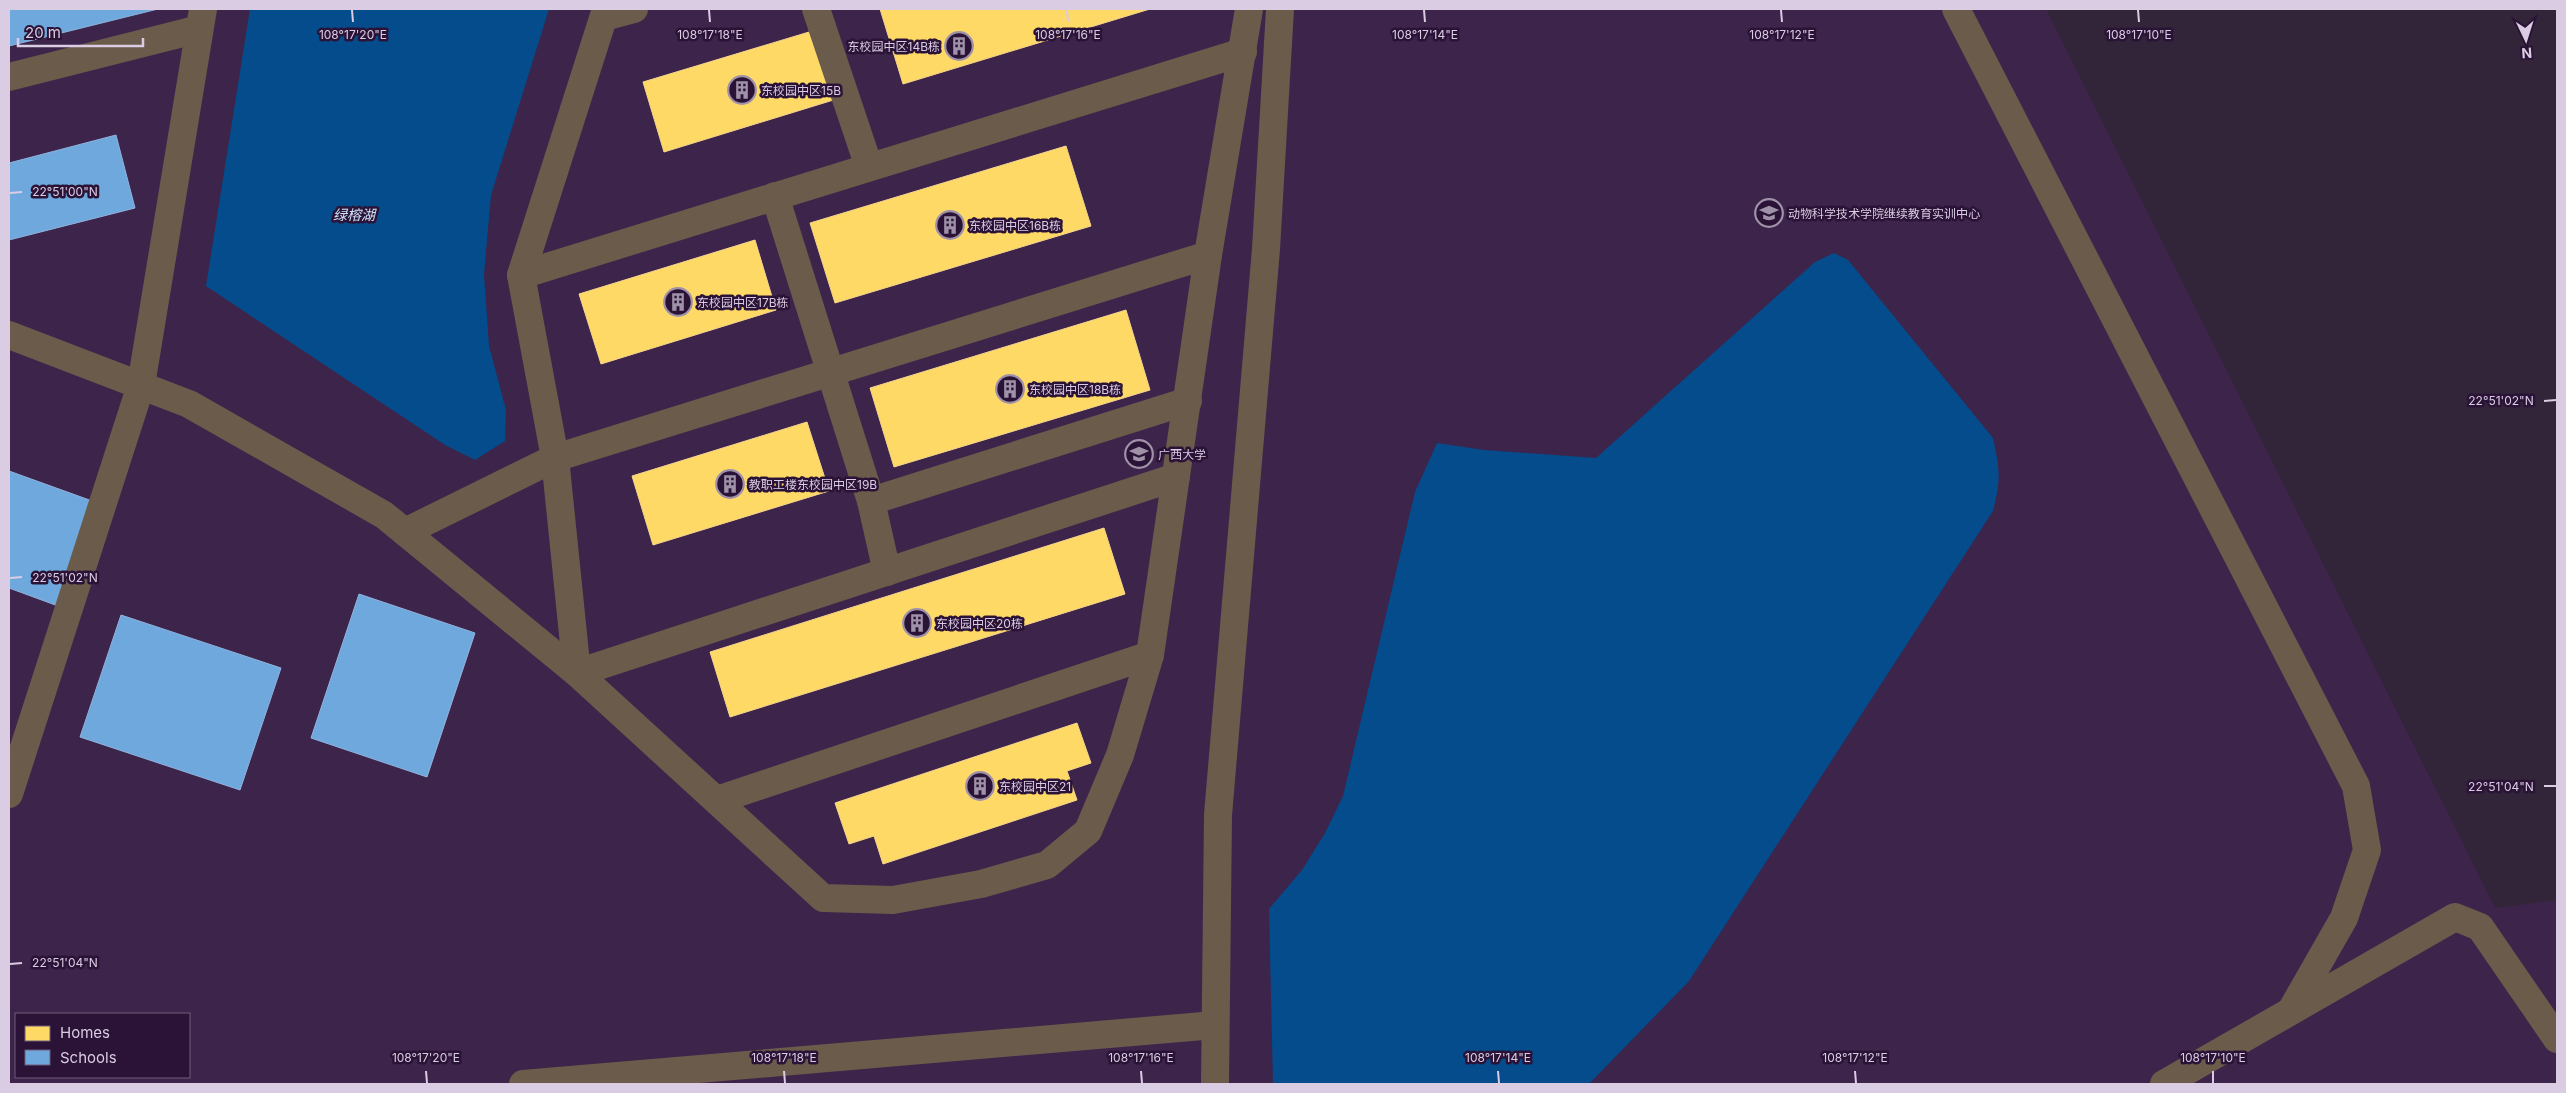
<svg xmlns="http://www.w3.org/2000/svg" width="2566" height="1093" font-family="Inter,'Noto Sans SC',sans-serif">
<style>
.built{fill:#3d244b;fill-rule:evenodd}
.water{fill:#044c8c}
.homes{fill:#ffd966;stroke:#f4d58c}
.schools{fill:#6fa8dc;stroke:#8fb3de}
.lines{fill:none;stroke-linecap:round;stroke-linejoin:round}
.minor{stroke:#6b5b4b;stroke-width:28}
.ticks{fill:none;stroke:#dacce3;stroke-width:2}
.labels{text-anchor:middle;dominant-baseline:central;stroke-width:5;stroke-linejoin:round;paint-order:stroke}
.poi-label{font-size:12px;fill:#dacce3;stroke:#2a1336;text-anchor:start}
.water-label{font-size:14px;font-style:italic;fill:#cfe3fa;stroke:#2a1336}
.ticks-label{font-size:12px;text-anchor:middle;fill:#dacce3;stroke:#2a1336;stroke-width:5;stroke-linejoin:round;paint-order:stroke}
</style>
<rect width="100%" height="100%" fill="#322539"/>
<path class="built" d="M9,9H2046L2495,908L2557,900V1084H9ZM16,1014H189V1077H16Z"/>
<g class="water">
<polygon points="250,9 549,9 491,195 484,274 489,346 506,410 505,441 475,460 445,445 206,286"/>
<path d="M1834,253L1848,260L1993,438C2000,469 2001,481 1993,511L1689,981L1589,1084H1273L1269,909L1302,870L1325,833L1343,796L1415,492L1437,443L1484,450L1596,458L1815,262Z"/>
</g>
<g class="homes">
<polygon points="880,9 1150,9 903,84"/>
<polygon points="819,29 840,98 664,152 643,82"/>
<polygon points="1066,146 1091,226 835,303 810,223"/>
<polygon points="755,240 776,310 601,364 579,294"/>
<polygon points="1126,310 1150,390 894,467 870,388"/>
<polygon points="807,422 829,491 653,545 632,476"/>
<polygon points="1104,528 1125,594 730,717 710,652"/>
<polygon points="1077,723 1091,763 1067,771 1077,800 883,864 874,836 849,844 835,803"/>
</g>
<g class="schools">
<polygon points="9,9 158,9 9,46"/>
<polygon points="116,135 135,208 9,240 9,163"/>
<polygon points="9,471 95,502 58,606 9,588"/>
<polygon points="359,594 475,633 427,777 311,738"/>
<polygon points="121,615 281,668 240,790 80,737"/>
</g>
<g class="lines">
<g class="minor">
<polyline points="606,9 521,275 555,458 577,673 1176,477"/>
<polyline points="816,9 869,167"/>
<polyline points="1956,9 2356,786 2367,850 2344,918 2292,1009"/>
<polyline points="604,17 634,9"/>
<polyline points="9,77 199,29"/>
<polyline points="775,196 871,501 887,572"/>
<polyline points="521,275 1243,52"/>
<polyline points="9,335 189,404 384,515 577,673 823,898 893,900 981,884 1047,865 1088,831 1120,755 1150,655 1208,255 1249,9"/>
<polyline points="871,501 1188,401"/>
<polyline points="405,532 555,458 1208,255"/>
<polyline points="9,794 141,385 203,9"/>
<polyline points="717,800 1150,655"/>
<polyline points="523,1084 1215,1025"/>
<polyline points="1215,1084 1218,815 1266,249 1280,9"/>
<polyline points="2164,1084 2455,917 2480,927 2557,1039"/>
</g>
</g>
<path class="ticks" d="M352,10L353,22M709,10L710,22M1067,10L1068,22M1424,10L1425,22M1781,10L1782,22M2138,10L2139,22M10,193L22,192M2544,401L2556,400M10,578L22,577M2544,786H2556M10,964L22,963M426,1071L427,1083M784,1071L785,1083M1141,1071L1142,1083M1498,1071L1499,1083M1855,1071L1856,1083M2213,1071V1083"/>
<defs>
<symbol id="building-ring" viewBox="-11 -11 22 22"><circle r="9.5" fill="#2a1336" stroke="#9f92a8" stroke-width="1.5"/><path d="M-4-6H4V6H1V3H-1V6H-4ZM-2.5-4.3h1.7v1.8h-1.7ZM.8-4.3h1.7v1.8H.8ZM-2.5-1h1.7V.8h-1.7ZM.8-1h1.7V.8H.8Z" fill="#9f92a8"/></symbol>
<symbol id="university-ring" viewBox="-11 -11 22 22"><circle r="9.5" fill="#2a1336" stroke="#9f92a8" stroke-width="1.5"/><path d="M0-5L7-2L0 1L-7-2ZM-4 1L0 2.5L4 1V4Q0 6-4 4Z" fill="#9f92a8"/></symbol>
</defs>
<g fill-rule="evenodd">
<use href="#building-ring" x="943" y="30" width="32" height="32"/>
<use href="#building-ring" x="726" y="74" width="32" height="32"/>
<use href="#university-ring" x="1753" y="197" width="32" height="32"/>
<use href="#building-ring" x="934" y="209" width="32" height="32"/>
<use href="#building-ring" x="662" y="286" width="32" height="32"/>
<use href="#building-ring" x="994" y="373" width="32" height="32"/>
<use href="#university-ring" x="1123" y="438" width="32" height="32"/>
<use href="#building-ring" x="714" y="468" width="32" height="32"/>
<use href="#building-ring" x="901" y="607" width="32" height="32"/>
<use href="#building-ring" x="964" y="770" width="32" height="32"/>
</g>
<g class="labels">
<g class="poi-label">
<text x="940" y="46" text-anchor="end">东校园中区14B栋</text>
<text x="761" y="90">东校园中区15B</text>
<text x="1788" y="213">动物科学技术学院继续教育实训中心</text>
<text x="969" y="225">东校园中区16B栋</text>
<text x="697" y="302">东校园中区17B栋</text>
<text x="1029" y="389">东校园中区18B栋</text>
<text x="1158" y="454">广西大学</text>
<text x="749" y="484">教职工楼东校园中区19B</text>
<text x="936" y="623">东校园中区20栋</text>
<text x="999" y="786">东校园中区21</text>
</g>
<g class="water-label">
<text x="354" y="214">绿榕湖</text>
</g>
</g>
<g class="ticks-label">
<text x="353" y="39">108°17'20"E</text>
<text x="710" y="39">108°17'18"E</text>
<text x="1068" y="39">108°17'16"E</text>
<text x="1425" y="39">108°17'14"E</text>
<text x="1782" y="39">108°17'12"E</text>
<text x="2139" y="39">108°17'10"E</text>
<text x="65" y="196">22°51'00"N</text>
<text x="2501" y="405">22°51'02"N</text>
<text x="65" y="582">22°51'02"N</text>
<text x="2501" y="791">22°51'04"N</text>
<text x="65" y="967">22°51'04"N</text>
<text x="426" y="1062">108°17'20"E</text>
<text x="784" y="1062">108°17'18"E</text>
<text x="1141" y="1062">108°17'16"E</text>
<text x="1498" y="1062">108°17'14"E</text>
<text x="1855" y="1062">108°17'12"E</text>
<text x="2213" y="1062">108°17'10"E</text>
</g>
<rect width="2566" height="1093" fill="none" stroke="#dacce3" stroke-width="20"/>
<rect x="15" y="1013" width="175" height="65" fill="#2a1336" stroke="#705d7b"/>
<rect x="25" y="1026" width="25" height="15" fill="#ffd966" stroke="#705d7b"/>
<text x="60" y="1038" font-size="15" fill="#dacce3">Homes</text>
<rect x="25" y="1050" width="25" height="15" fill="#6fa8dc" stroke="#705d7b"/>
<text x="60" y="1063" font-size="15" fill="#dacce3">Schools</text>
<g transform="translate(2526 40) rotate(176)" stroke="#2a1336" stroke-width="4" paint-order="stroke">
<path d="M0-4L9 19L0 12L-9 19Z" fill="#dacce3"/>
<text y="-8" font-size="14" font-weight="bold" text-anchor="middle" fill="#dacce3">N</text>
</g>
<path d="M18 38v8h125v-8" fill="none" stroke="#dacce3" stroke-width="2.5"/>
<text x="25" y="38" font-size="15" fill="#dacce3" stroke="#2a1336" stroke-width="4" paint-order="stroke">20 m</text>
</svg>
